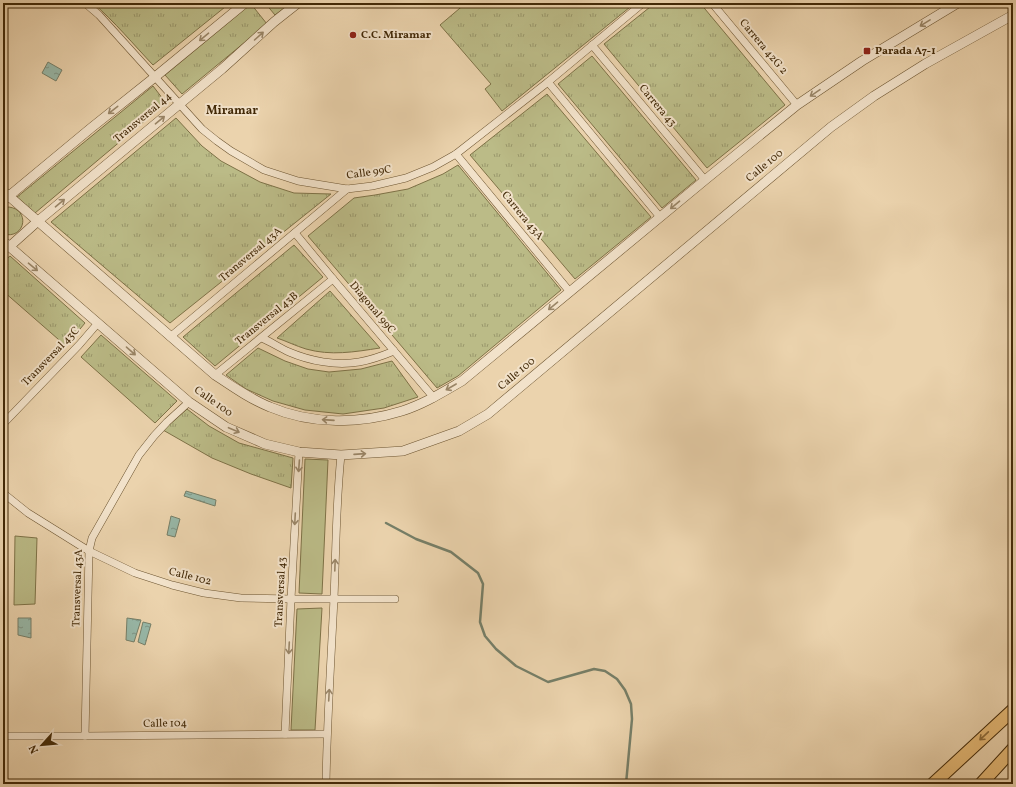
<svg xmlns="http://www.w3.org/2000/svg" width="1016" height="787" font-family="Vollkorn,serif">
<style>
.grass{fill:url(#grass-tufts);stroke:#7e7247}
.park{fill:#bbbb87;stroke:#7e7247}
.water{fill:url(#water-ripples);stroke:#767f68}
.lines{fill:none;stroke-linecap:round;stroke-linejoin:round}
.stream{stroke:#767f68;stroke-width:2.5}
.minor-casing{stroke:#6c5430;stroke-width:8}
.tertiary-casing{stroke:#6c5430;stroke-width:10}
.trunk-casing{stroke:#422907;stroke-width:14}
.minor{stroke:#f2e2ca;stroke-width:7}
.tertiary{stroke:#f2e2ca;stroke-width:9}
.trunk{stroke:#e6ba76;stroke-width:12}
.oneway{stroke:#9a8668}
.oneway2{stroke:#8c6a39}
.poi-dot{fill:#8f2418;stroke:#f2e2ca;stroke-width:1.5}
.labels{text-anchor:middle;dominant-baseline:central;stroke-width:4;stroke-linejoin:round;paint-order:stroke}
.poi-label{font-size:11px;font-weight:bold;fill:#422907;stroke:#f2e2ca;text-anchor:start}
.street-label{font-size:11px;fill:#422907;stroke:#f2e2ca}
.neighbourhood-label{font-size:12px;font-weight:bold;fill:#422907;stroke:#f2e2ca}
</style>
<defs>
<pattern id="grass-tufts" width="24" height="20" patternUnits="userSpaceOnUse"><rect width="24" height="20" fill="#bbbb87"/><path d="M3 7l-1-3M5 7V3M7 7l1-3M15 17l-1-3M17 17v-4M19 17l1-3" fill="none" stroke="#9a986c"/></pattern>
<pattern id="water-ripples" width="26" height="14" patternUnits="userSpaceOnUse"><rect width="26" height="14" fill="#98b8a8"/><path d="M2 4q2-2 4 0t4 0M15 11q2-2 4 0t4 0" fill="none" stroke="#7e9687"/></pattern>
</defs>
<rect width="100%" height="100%" fill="#ebd3ad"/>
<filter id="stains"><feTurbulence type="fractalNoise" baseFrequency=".005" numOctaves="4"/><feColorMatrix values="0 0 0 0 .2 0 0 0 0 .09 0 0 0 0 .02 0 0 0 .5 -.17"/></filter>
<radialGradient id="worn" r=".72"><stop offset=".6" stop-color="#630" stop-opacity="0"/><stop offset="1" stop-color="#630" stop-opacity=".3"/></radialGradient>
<g class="grass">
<path d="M93,3H230L153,65C133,44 115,22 93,3Z"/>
<polygon points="265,3 291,3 275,15"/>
<polygon points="466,3 496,3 514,7 529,7 562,6 576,3 635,3 502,111 485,89 491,84 440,25"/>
<polygon points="655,3 700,3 785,105 707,168 604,44"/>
<polygon points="251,4 267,24 182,94 165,75"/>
<polygon points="592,56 696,180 662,208 558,84"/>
<polygon points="153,86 166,103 35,213 17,197"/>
<polygon points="547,94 651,217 575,279 470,155"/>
<polygon points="176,118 202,146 221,161 260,182 294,193 331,194 170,323 51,222"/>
<polygon points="458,165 561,290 458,376 437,388 308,236 354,198 375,195 408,189 443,174"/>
<path d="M9,207C31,210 25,240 3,234V208Z"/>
<polygon points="294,245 323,277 215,366 183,337"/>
<polygon points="10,256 85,323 66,346 3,291 3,262"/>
<path d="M330,291L380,348C354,352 331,356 306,349C296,346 286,341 277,338Z"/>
<polygon points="101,335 177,401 155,423 81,357"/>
<polygon points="258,348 285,361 308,369 329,372 361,369 392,361 418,397 384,408 343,414 305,410 273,401 246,389 226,375"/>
<polygon points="187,409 209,426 239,443 293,458 291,488 251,474 212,458 163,430"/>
</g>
<g class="park">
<polygon points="305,459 328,460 322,594 299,593"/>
<polygon points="15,536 37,538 35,604 14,605"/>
<polygon points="322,608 315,730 291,730 297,609"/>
</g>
<g class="water">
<polygon points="48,62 62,70 56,81 42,73"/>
<polygon points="186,491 216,500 215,506 184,496"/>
<polygon points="171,516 180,519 175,537 167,535"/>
<polygon points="18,618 31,618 31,638 18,635"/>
<polygon points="127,618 141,620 134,642 126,640"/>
<polygon points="143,622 151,624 145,645 138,642"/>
</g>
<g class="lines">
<polyline class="stream" points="386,523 416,539 451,552 478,573 483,584 480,622 485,636 496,649 516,666 548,682 594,669 605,671 617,679 625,690 631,704 632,719 626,784"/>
<defs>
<g id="minor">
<polyline points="85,3 99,15 202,129 217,141 231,151 264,170 298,181 347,189 372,186 406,178 433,167 456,154 548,82 643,3"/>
<polyline points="712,3 797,105"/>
<polyline points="592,45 705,180"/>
<polyline points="548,82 660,217"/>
<polyline points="456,154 570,292"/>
<polyline points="295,233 333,279 434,398"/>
<polyline points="170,337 347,189"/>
<path d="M262,338C271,342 280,348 289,352C310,361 336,366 359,362C371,360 382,356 394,351"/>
<polyline points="215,375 333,279"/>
<polyline points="3,424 79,345 98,323"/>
<polyline points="3,493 28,513 89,551 135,573 172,585 204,593 241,598 291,599 395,599"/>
<polyline points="285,734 291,599 299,452"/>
<polyline points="3,736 85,736 327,734"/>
<polyline points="85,736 89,551 92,538 139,455 154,436 167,422 189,402"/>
<path d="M326,784C327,722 331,660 334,598C336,551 336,503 341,455"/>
</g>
<g id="tertiary">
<path d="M3,191L215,375C233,387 250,399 270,407C312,425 360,424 402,411C424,404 443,392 462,381L705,180L797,105L862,61L958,3"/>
<polyline points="3,201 91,128 155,77 245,3"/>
<polyline points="3,241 189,402 226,427 265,444 299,452 341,455 403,451 459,431 488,414 831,127 874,96 925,64 1013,15"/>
<polyline points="9,247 38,221 222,69 274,22 298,3"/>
</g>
<g id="trunk">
<polyline points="933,784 1013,710"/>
<polyline points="981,784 1013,749"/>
</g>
</defs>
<use href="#minor" class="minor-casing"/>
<use href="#tertiary" class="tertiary-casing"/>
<use href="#trunk" class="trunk-casing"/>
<use href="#minor" class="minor"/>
<use href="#tertiary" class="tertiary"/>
<use href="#trunk" class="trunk"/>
</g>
<defs><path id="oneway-shaft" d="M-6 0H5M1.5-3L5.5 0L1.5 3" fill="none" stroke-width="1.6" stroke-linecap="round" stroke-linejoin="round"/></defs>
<g class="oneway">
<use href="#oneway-shaft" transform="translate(925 23) rotate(148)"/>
<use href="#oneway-shaft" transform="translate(259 36) rotate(-42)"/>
<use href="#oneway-shaft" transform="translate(204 37) rotate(140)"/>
<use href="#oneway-shaft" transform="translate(815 93) rotate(146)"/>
<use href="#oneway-shaft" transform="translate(113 110) rotate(142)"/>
<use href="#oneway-shaft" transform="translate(160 120) rotate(-40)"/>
<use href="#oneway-shaft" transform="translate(60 203) rotate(-40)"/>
<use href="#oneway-shaft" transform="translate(675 205) rotate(140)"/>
<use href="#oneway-shaft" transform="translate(33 267) rotate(40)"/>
<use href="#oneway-shaft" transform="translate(553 306) rotate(140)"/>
<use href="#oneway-shaft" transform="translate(131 351) rotate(41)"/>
<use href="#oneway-shaft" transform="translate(451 387) rotate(150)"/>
<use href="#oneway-shaft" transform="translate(328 420) rotate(-176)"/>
<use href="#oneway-shaft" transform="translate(234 430) rotate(23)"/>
<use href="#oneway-shaft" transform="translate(360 454) rotate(-4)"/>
<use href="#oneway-shaft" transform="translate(299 466) rotate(94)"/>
<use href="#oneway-shaft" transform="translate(295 519) rotate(93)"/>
<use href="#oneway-shaft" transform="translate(335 565) rotate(-88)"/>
<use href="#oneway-shaft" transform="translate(289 648) rotate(93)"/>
<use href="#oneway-shaft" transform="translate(329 695) rotate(-87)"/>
</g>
<use class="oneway2" href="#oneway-shaft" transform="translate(984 736) rotate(137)"/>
<g class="poi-dot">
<circle cx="353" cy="35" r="4"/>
<rect x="863" y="47" width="8" height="8" rx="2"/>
</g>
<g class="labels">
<g class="poi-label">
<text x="361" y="35">C.C. Miramar</text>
<text x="875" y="51">Parada A7-1</text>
</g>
<g class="street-label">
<text transform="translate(763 47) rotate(50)">Carrera 42G 2</text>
<text transform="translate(657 106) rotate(50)">Carrera 43</text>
<text transform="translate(143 118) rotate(-40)">Transversal 44</text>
<text transform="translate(765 166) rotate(-40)">Calle 100</text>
<text transform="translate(369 173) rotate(-8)">Calle 99C</text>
<text transform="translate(522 216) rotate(51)">Carrera 43A</text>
<text transform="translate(251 255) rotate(-40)">Transversal 43A</text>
<text transform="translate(372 308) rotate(50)">Diagonal 99C</text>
<text transform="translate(267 319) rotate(-39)">Transversal 43B</text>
<text transform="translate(51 357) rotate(-46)">Transversal 43C</text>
<text transform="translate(517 374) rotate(-40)">Calle 100</text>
<text transform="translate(213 402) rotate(35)">Calle 100</text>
<text transform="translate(190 577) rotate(14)">Calle 102</text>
<text transform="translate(78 588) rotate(-88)">Transversal 43A</text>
<text transform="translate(281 592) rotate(-87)">Transversal 43</text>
<text transform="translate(165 724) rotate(-1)">Calle 104</text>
</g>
<g class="neighbourhood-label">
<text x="232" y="111">Miramar</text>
</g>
</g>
<rect width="1016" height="787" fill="none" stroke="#ebd3ad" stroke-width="16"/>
<rect x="4" y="4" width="1008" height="779" fill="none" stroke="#422907" stroke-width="2"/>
<rect x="8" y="8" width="1000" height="771" fill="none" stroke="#422907"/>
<g transform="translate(42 745) rotate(243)" stroke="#f2e2ca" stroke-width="3" paint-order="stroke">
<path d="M0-3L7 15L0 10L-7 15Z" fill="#422907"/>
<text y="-6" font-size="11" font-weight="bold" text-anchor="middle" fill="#422907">N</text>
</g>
<rect width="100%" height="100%" filter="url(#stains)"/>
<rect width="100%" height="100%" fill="url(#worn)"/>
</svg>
